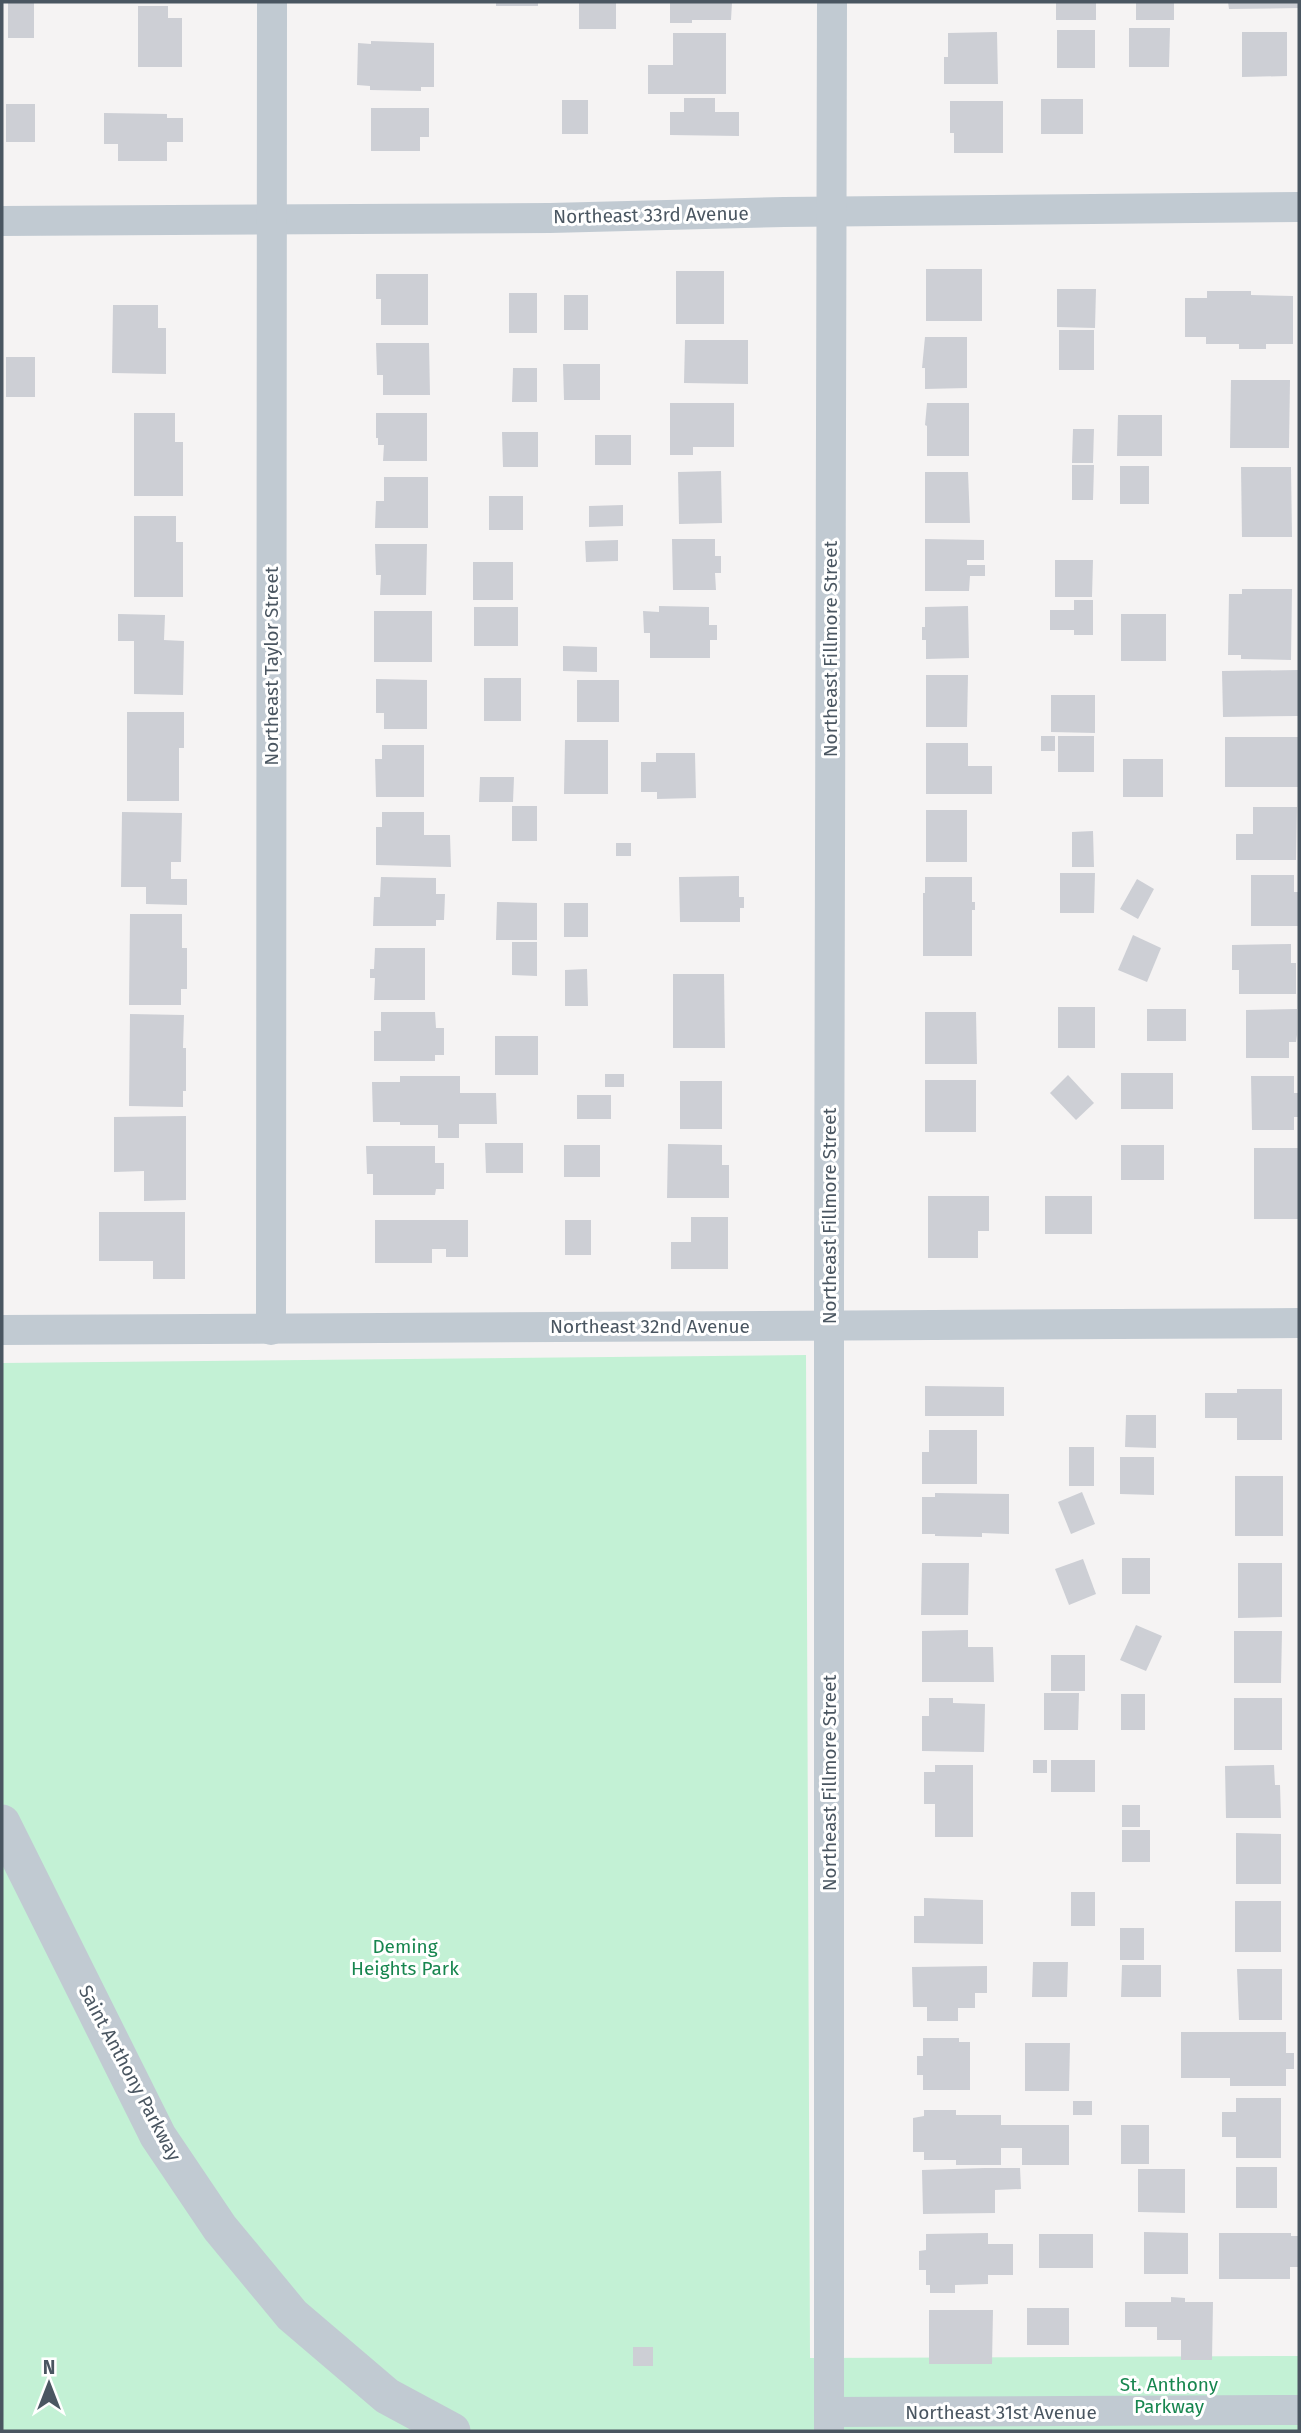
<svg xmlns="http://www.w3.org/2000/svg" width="1301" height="2433" font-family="'Fira Sans',sans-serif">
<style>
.green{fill:#c3f1d5}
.building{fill:#cdcfd5}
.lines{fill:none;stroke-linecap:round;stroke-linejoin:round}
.minor{stroke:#c1cad2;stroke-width:30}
.tertiary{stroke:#c1cad2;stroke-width:37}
.labels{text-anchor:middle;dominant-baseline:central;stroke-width:6;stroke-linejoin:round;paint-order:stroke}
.street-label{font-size:19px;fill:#4a5661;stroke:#fff}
.park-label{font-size:19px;fill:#17864f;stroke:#fff}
</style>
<rect width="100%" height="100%" fill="#f5f3f3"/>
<polygon class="green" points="806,1355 810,2358 1299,2356 1299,2431 2,2431 2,1363"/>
<g class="building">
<rect x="496" y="2" width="42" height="4"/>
<rect x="579" y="2" width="37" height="27"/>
<polygon points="670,2 732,2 731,20 692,20 692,23 670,23"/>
<rect x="1056" y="2" width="40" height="18"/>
<rect x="1136" y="2" width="38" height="18"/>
<polygon points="1228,2 1299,2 1299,8 1229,9"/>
<rect x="8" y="3" width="26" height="35"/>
<polygon points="138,6 168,6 168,18 182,18 182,67 138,67"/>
<polygon points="1129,28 1170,28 1169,67 1129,67"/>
<rect x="1057" y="30" width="38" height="38"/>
<polygon points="997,32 998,84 944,84 944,57 948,57 948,33"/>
<polygon points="1242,32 1287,32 1287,76 1242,77"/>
<polygon points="673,33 726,33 726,94 648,94 648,65 673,65"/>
<polygon points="371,41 434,43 434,87 421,87 421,91 370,90 370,86 357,85 358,43 371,44"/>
<polygon points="684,98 715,98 715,112 739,112 739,136 670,135 670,112 684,112"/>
<rect x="1041" y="99" width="42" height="35"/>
<rect x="562" y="100" width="26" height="34"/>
<polygon points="950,101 1003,101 1003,153 954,153 954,133 950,133"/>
<rect x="6" y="104" width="29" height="38"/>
<polygon points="371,108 429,108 429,137 420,137 420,151 371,151"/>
<polygon points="104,113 167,114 167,118 183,118 183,142 167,142 167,161 118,161 118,144 104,144"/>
<rect x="926" y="269" width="56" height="52"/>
<rect x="676" y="271" width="48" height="53"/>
<polygon points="376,274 428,274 428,325 381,325 381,299 376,299"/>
<polygon points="1057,289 1096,289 1095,328 1057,327"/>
<polygon points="1207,291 1251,291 1251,295 1293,296 1293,344 1266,344 1266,349 1239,349 1239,344 1206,344 1206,337 1185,337 1185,298 1207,298"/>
<rect x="509" y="293" width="28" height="40"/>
<rect x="564" y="295" width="24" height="35"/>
<polygon points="113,305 158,305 158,328 166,328 166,374 112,373"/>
<rect x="1059" y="330" width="35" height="40"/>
<polygon points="925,337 967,337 967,388 925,389 925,368 922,368"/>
<polygon points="685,340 748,340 748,384 684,383"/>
<polygon points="376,343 429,343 430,395 383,395 383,375 377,375"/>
<rect x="6" y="357" width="29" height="40"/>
<polygon points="563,364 600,364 600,400 564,400"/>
<polygon points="513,368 537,368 537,402 512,402"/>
<polygon points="1231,380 1290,380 1289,448 1230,448"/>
<polygon points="670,403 734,403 734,447 693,447 693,455 670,455"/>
<polygon points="927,403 969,403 969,456 927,456 927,426 925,425"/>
<polygon points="134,413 175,413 175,442 183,442 183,496 134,496"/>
<polygon points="376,413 427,413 427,461 383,461 384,445 378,445 378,438 376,438"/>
<polygon points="1118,415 1162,415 1162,456 1117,456"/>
<polygon points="1073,429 1094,429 1093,463 1072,463"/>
<polygon points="502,432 538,432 538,467 503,467"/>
<rect x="595" y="435" width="36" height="30"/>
<polygon points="1072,465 1094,465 1093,500 1072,500"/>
<rect x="1120" y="466" width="29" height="38"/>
<polygon points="1241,467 1291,467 1292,537 1242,537"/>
<polygon points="721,471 722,523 679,524 678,472"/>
<polygon points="925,472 968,472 970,523 925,523"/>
<polygon points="384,477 428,477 428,528 375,528 376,501 384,501"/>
<rect x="489" y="496" width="34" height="34"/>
<polygon points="623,505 623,526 589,527 589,506"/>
<polygon points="134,516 176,516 176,542 183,542 183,597 134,597"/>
<polygon points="672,539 715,539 715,556 721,556 721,573 715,573 716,590 673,590"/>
<polygon points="925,539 984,540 984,560 967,560 967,565 985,565 985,576 970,576 969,591 925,591"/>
<polygon points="618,540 618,561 586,562 585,541"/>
<polygon points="375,544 427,544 426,595 380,595 381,575 376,575"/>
<polygon points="1055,560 1093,560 1092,597 1055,597"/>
<rect x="473" y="562" width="40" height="38"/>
<polygon points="1242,589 1292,589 1291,660 1241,659 1241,655 1228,655 1229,594 1242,594"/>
<polygon points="1074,600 1093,600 1093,635 1074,635 1074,630 1050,630 1050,610 1074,610"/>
<polygon points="659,606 709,607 709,625 717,625 717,640 710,640 710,658 650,658 650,633 644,633 643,611 659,612"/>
<polygon points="968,606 969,658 926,659 926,640 922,640 922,627 925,627 925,607"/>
<rect x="474" y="607" width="44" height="39"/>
<rect x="374" y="611" width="58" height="51"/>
<polygon points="118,614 165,615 164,640 184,641 183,695 134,694 134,641 118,641"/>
<rect x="1121" y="614" width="45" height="47"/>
<polygon points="563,646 597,647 597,672 563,671"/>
<polygon points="1299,670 1298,716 1223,717 1222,671"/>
<polygon points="926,675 968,675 967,727 926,727"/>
<rect x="484" y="678" width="37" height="43"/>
<polygon points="376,679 427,680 427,729 384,729 384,713 376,713"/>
<rect x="577" y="680" width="42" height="42"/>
<polygon points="1051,695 1095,695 1095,733 1051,732"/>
<polygon points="127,712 184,712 184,748 179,748 179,801 127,801"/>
<rect x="1041" y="736" width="14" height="15"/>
<rect x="1058" y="736" width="36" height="36"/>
<rect x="1225" y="737" width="74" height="50"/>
<polygon points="565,740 608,740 608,794 564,794"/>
<polygon points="926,743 968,743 968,766 992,766 992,794 926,794"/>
<polygon points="382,745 424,745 424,797 376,797 375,759 382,759"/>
<polygon points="656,753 695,753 696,798 657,799 657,792 641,792 641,762 656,762"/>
<rect x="1123" y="759" width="40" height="38"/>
<polygon points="480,777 514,777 513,802 479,802"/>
<rect x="512" y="806" width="25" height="35"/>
<polygon points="1253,807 1297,807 1296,860 1236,860 1236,834 1253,834"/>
<rect x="926" y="810" width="41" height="52"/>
<polygon points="122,812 182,813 181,862 171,862 171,879 187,879 187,905 146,904 146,887 121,887"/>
<polygon points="382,812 424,812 424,835 450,835 451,867 376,865 376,827 382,827"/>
<polygon points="1093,831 1094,867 1072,867 1072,832"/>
<rect x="616" y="843" width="15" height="13"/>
<polygon points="1060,873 1095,873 1094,913 1060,913"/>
<polygon points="1251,875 1294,875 1294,892 1298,892 1298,926 1251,926"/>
<polygon points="739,876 739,897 744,897 744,908 740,908 740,922 680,922 679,877"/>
<polygon points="381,877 436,878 436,894 445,894 444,920 436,920 436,926 373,926 374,897 380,897"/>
<polygon points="925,877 972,877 972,902 975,902 975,910 972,910 972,956 923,956 923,893 925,893"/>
<polygon points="1137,879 1154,889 1138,919 1120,909"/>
<polygon points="497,902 537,903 537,940 496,940"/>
<rect x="564" y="903" width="24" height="34"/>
<polygon points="130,914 182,914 182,948 187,948 187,989 181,989 181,1005 129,1005"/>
<polygon points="1133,935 1161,948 1147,982 1118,970"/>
<polygon points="512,942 537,942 537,976 512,975"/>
<polygon points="1291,944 1291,963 1296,963 1296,994 1239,994 1239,970 1232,970 1232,945"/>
<polygon points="375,948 425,948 425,1000 374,1000 375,978 370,978 370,969 374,969"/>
<polygon points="587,969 588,1006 565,1006 565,970"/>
<polygon points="673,974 724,974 725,1048 673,1048"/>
<rect x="1058" y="1007" width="37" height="41"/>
<rect x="1147" y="1009" width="39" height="32"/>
<polygon points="1297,1009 1297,1035 1296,1042 1289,1042 1289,1058 1246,1058 1246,1010"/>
<polygon points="381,1012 435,1012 436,1028 444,1028 444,1055 435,1055 435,1061 374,1061 374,1031 381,1031"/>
<polygon points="925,1012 976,1012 977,1064 925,1064"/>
<polygon points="130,1014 184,1015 183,1048 186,1048 186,1091 183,1091 183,1107 129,1106"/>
<rect x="495" y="1036" width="43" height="39"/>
<rect x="1121" y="1073" width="52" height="36"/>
<rect x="605" y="1074" width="19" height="13"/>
<polygon points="1068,1075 1094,1103 1076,1120 1050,1093"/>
<polygon points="400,1076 460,1076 460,1093 496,1093 497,1124 459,1124 459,1138 438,1138 438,1125 400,1125 400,1122 373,1122 372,1082 400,1082"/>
<polygon points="1251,1076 1294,1076 1294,1093 1298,1093 1299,1117 1294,1117 1294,1130 1252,1130"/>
<rect x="925" y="1080" width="51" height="52"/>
<rect x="680" y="1081" width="42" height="48"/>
<rect x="577" y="1095" width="34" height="24"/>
<polygon points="186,1116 186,1200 144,1201 144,1171 114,1172 114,1117"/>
<polygon points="485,1143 523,1143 523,1173 486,1173"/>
<polygon points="668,1144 722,1145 722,1165 729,1165 729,1198 667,1198"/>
<rect x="564" y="1145" width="36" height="32"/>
<rect x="1121" y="1145" width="43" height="35"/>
<polygon points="366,1146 435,1146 435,1163 444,1163 444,1189 436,1189 435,1195 373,1195 373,1174 367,1174"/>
<rect x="1254" y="1148" width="45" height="71"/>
<polygon points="928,1196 989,1196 989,1231 978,1231 978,1258 928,1258"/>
<rect x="1045" y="1196" width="47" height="38"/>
<polygon points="99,1212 185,1212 185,1279 153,1279 153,1261 99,1261"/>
<polygon points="691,1217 728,1217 728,1269 671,1269 671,1242 691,1242"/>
<polygon points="375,1220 468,1220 468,1257 446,1257 446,1249 432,1249 432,1263 375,1263"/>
<rect x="565" y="1220" width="26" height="35"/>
<polygon points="925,1386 1004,1387 1004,1416 925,1416"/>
<polygon points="1237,1389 1282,1389 1282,1440 1237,1440 1237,1418 1205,1418 1205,1393 1237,1393"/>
<polygon points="1126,1415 1156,1415 1156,1448 1125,1447"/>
<polygon points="929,1430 977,1430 977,1484 922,1484 922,1452 929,1452"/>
<rect x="1069" y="1447" width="25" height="39"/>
<polygon points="1120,1457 1154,1457 1154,1495 1120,1494"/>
<rect x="1235" y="1476" width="48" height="60"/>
<polygon points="1082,1492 1095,1524 1071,1534 1058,1502"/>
<polygon points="935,1493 1009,1494 1009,1534 982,1533 982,1537 935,1536 935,1534 922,1534 922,1497 935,1497"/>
<rect x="1122" y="1558" width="28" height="36"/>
<polygon points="1083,1559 1096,1594 1069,1605 1055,1569"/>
<polygon points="922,1563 969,1563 968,1615 921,1615"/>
<polygon points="1238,1563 1282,1563 1282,1617 1238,1618"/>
<polygon points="1136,1625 1162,1636 1146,1671 1120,1660"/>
<polygon points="968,1630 968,1647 993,1647 994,1682 922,1682 922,1631"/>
<polygon points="1234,1631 1282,1631 1281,1683 1234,1683"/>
<rect x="1051" y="1655" width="34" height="36"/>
<polygon points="1044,1693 1079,1693 1078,1730 1044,1730"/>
<rect x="1121" y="1694" width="24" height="36"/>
<polygon points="929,1698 953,1698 953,1703 985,1704 984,1752 922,1751 922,1716 929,1716"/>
<rect x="1234" y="1698" width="48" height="52"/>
<rect x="1033" y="1760" width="14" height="13"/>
<rect x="1051" y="1760" width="44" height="32"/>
<polygon points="935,1765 973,1765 973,1837 935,1837 935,1804 924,1804 924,1772 935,1772"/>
<polygon points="1274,1765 1275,1785 1280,1785 1281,1818 1226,1818 1225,1766"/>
<rect x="1122" y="1805" width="18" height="22"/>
<rect x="1122" y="1830" width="28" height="32"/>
<polygon points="1236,1833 1281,1834 1281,1884 1236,1884"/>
<rect x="1071" y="1892" width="24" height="34"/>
<polygon points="924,1898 983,1900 983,1944 914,1943 914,1916 924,1916"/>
<rect x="1235" y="1901" width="46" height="51"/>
<rect x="1120" y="1928" width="24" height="32"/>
<polygon points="1033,1962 1068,1962 1067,1997 1032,1997"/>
<polygon points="1122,1965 1161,1965 1161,1997 1121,1997"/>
<polygon points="987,1966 987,1993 975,1993 975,2008 958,2008 958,2021 927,2021 927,2007 913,2007 912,1967"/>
<polygon points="1237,1969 1282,1969 1282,2020 1239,2020"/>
<polygon points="1181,2032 1286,2032 1286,2053 1294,2053 1294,2069 1286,2069 1286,2086 1230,2086 1230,2078 1181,2078"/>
<polygon points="923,2038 959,2038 959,2042 970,2042 970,2090 923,2090 923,2075 917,2075 917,2056 923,2056"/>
<polygon points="1025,2043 1070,2043 1069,2091 1025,2091"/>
<polygon points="1236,2098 1281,2098 1281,2158 1236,2158 1236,2137 1222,2137 1222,2112 1236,2112"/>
<rect x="1073" y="2101" width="19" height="14"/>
<polygon points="924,2110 956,2110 956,2115 1001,2115 1001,2125 1069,2125 1069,2165 1022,2165 1022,2148 1001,2148 1001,2165 956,2165 956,2160 924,2160 924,2152 913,2152 913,2118 924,2116"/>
<rect x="1121" y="2125" width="28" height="39"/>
<rect x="1236" y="2167" width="41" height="41"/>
<polygon points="985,2168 1020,2168 1021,2189 995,2190 995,2213 923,2214 922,2170"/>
<polygon points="1138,2169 1185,2169 1185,2213 1138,2212"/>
<polygon points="1144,2232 1188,2233 1188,2274 1144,2274"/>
<polygon points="988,2233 988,2244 1013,2244 1013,2275 988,2275 988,2284 955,2285 955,2293 930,2293 930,2285 926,2285 926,2270 919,2270 919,2251 926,2250 926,2234"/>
<polygon points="1219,2233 1291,2233 1291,2236 1299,2236 1299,2267 1290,2267 1290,2279 1219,2279"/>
<rect x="1039" y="2234" width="54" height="34"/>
<polygon points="1171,2297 1185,2298 1185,2302 1213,2302 1212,2360 1181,2360 1181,2340 1157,2340 1157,2327 1125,2327 1125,2302 1171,2302"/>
<rect x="1027" y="2308" width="42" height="37"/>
<polygon points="929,2310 993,2310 992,2364 929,2364"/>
<rect x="633" y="2347" width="20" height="19"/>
</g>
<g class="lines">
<g class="minor">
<polyline points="2,221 550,218 784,212 1299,207"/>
<polyline points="2,1330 1299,1323"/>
<polyline points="271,1330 272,2"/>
<polyline points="829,2412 1299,2410"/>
<polyline points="829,2431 829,1283 832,2"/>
</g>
<polyline class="tertiary" points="2,1823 158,2136 220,2228 292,2315 387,2396 452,2431"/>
</g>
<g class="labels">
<g class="street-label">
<text transform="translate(651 215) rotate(-1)">Northeast 33rd Avenue</text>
<text transform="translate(830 649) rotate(-90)">Northeast Fillmore Street</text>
<text transform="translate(271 666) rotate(-90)">Northeast Taylor Street</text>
<text transform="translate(829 1216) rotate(-90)">Northeast Fillmore Street</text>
<text x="650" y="1326">Northeast 32nd Avenue</text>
<text transform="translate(829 1783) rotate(-90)">Northeast Fillmore Street</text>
<text transform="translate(130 2073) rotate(62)">Saint Anthony Parkway</text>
<text x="1001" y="2412">Northeast 31st Avenue</text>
</g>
<g class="park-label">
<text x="405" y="1946">Deming<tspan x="405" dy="22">Heights Park</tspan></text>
<text x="1169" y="2384">St. Anthony<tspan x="1169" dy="22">Parkway</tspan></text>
</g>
</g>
<rect width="1301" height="2433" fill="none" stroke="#4a5661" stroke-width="7"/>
<g transform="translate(49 2384)" stroke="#ffffff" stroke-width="5" paint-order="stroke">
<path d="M0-5L12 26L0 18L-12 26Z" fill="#4a5661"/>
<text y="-10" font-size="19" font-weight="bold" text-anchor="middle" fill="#4a5661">N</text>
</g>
</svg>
